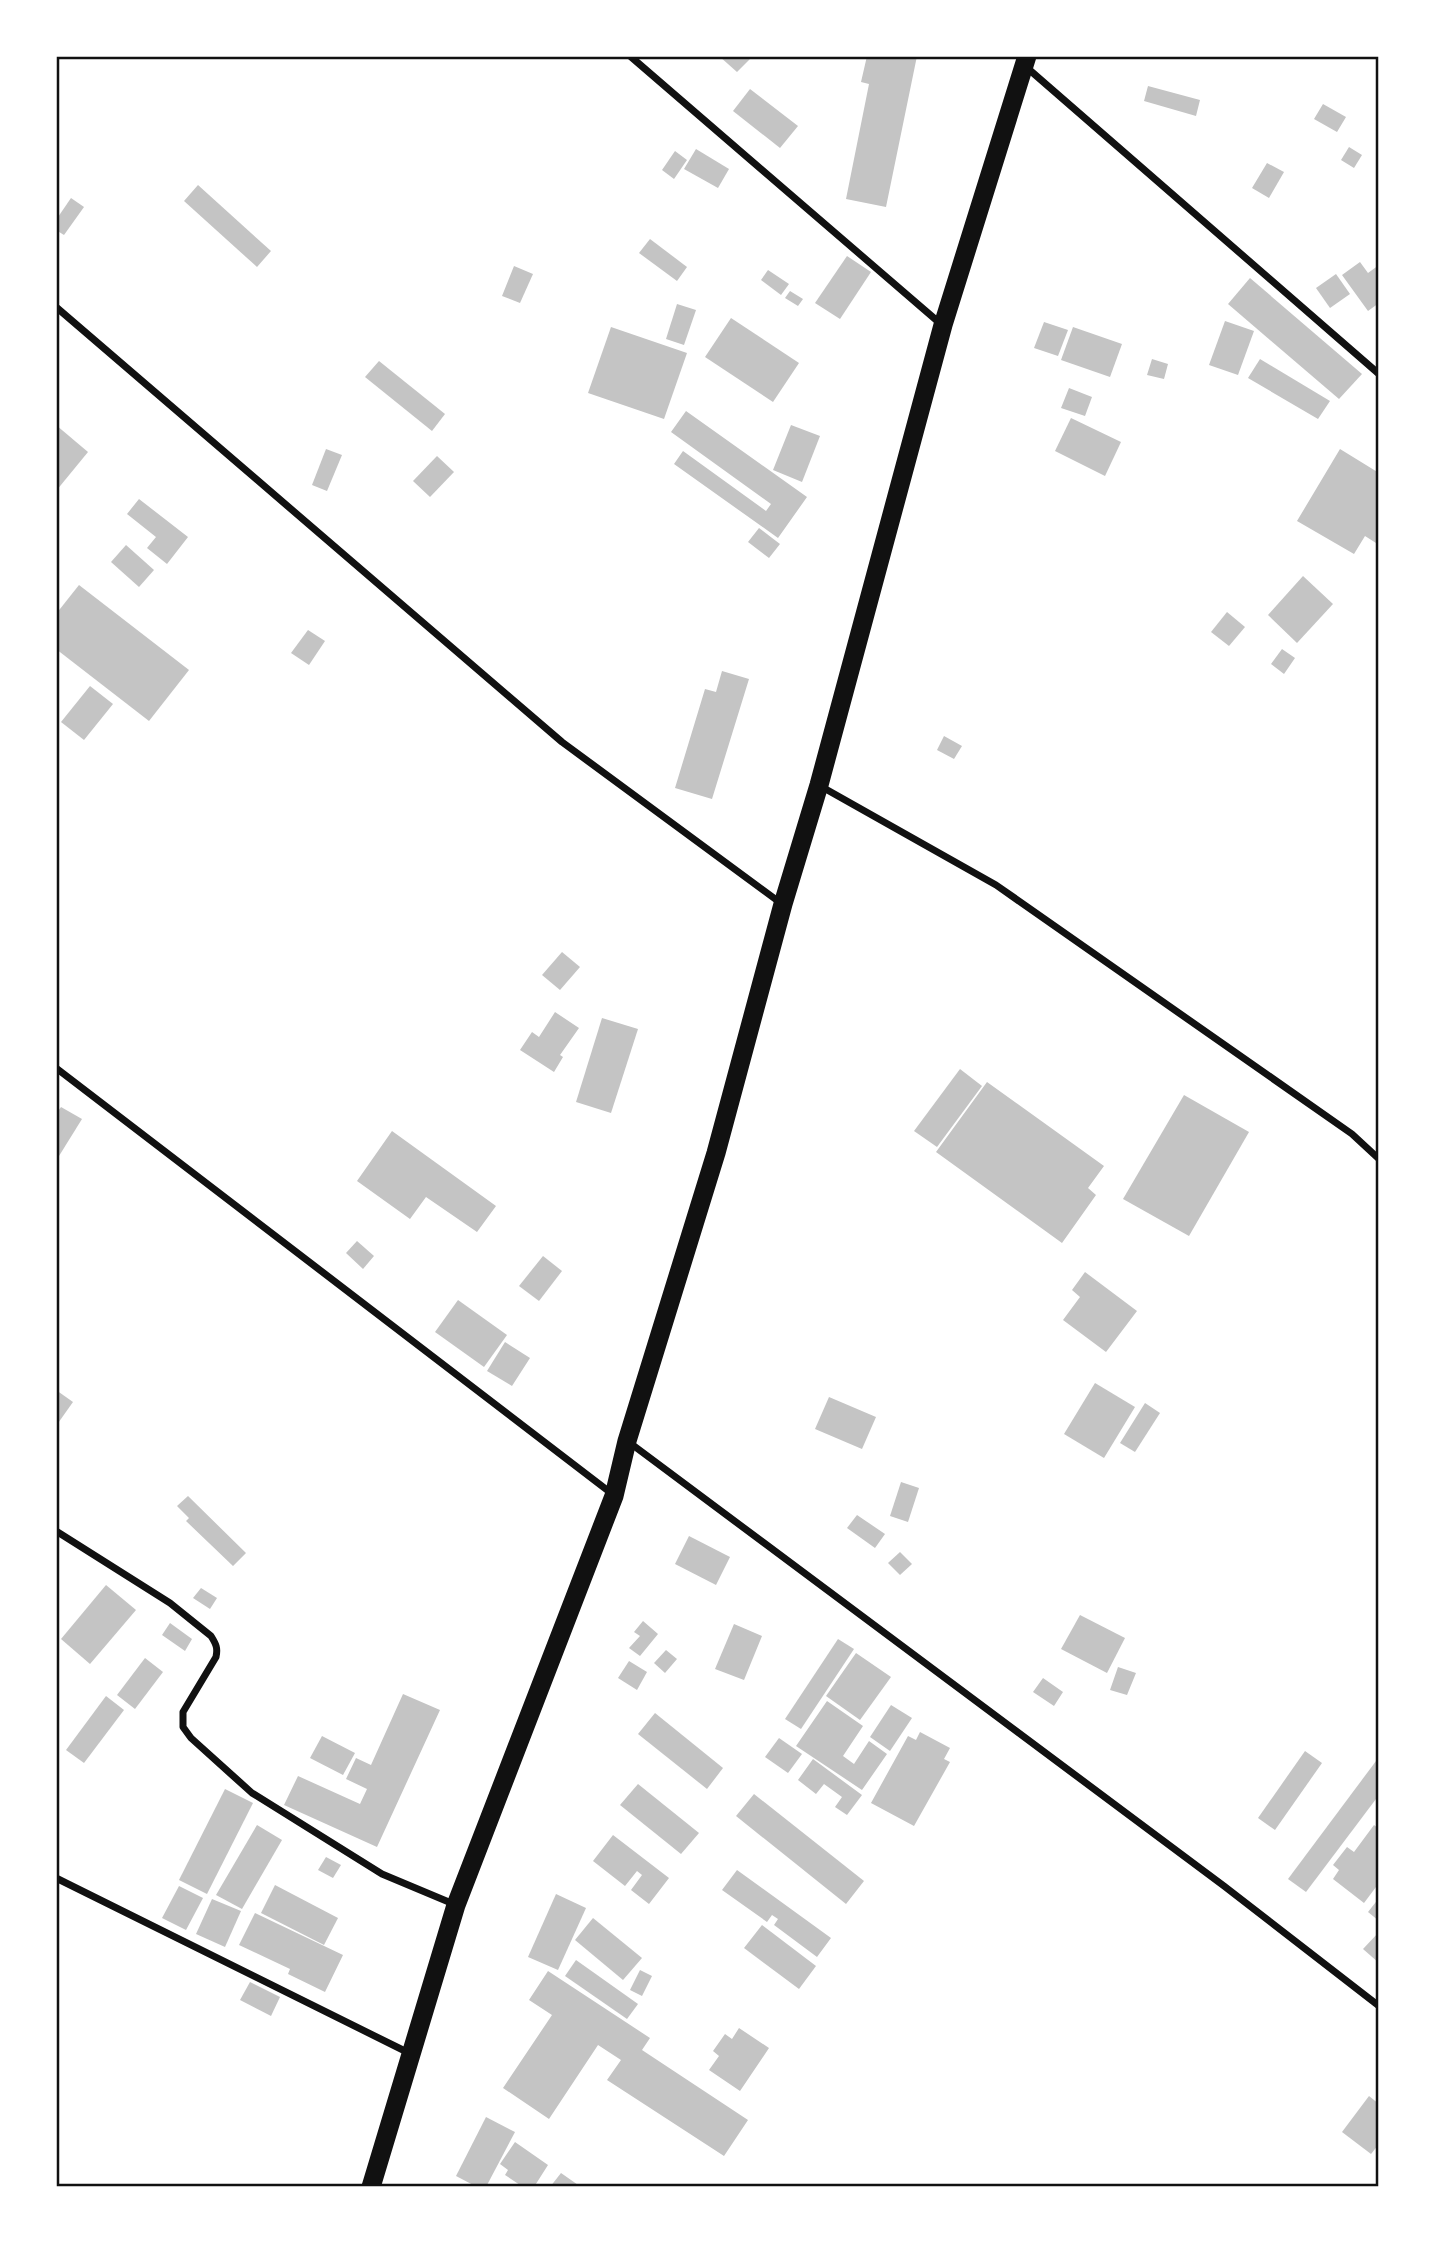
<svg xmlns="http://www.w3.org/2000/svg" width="1435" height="2243" font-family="Karla,sans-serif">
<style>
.building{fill:#c4c4c4}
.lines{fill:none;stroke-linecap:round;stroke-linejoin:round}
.minor{stroke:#111;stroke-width:7}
.trunk{stroke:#111;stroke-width:19}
.neatline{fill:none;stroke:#111;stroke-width:2.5}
</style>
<rect width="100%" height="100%" fill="#fff"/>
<g class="building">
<polygon points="719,56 753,56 737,72"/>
<polygon points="867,56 917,56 886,207 846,199 869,84 861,82"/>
<polygon points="1148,86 1200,100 1196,116 1144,101"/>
<polygon points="750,89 798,126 780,148 733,111"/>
<polygon points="1323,104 1346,117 1337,132 1314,119"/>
<polygon points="1349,147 1362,155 1354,168 1341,160"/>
<polygon points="696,149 729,169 718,188 684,169"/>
<polygon points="675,151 687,160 674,179 662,170"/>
<polygon points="1267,163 1284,172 1269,198 1252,188"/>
<polygon points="198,185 271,251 257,267 184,201"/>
<polygon points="71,198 84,207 64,235 56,230 56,220"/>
<polygon points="650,239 687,267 677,281 639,253"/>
<polygon points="847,256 871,272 840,319 815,303"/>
<polygon points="1360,262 1368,273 1379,265 1379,303 1368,311 1342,275"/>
<polygon points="514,266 533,274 520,303 502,296"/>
<polygon points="768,270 789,284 781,295 761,280"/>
<polygon points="1336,274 1350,294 1330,308 1316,288"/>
<polygon points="1250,278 1362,374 1339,399 1228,304"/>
<polygon points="790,291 803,299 798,306 785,298"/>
<polygon points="677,304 696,310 684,345 666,339"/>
<polygon points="731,318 799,363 773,402 705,357"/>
<polygon points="1225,321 1254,331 1238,375 1209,365"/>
<polygon points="1044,322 1068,330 1058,356 1034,348"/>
<polygon points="611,327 687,353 664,419 588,393"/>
<polygon points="1073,327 1122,344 1110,377 1061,360"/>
<polygon points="1152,359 1168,364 1164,379 1147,375"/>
<polygon points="1260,359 1330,401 1318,419 1248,378"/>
<polygon points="379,361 445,414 432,431 365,377"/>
<polygon points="1069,388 1092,397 1085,416 1061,408"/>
<polygon points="686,411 807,497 778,538 674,464 683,451 766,511 771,504 671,432"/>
<polygon points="1071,418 1121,442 1105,476 1055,451"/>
<polygon points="56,425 88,452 56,491"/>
<polygon points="791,425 820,436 802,482 773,470"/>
<polygon points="326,449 342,455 327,491 312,485"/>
<polygon points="1340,449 1379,473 1379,538 1376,543 1365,536 1354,554 1297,521"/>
<polygon points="437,456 454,472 430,497 413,481"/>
<polygon points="139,499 188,537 167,564 147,548 156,537 127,514"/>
<polygon points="759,528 780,544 769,558 748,542"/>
<polygon points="126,545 154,570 139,587 111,562"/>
<polygon points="1303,576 1333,604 1297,643 1268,615"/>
<polygon points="79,585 189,670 149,721 56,649 56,614"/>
<polygon points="1227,612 1245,627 1229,646 1211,632"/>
<polygon points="308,630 325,641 309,665 291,653"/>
<polygon points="1282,649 1295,658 1284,674 1271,664"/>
<polygon points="722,671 749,679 712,799 675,788 705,689 716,692"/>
<polygon points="90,686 113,704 84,740 61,722"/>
<polygon points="944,736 962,746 954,759 937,750"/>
<polygon points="562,952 580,967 560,990 542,975"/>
<polygon points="555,1012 579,1028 560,1055 563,1057 554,1072 520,1050 532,1032 539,1037"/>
<polygon points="602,1018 638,1029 611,1113 576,1102"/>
<polygon points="960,1069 982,1086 937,1147 914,1131"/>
<polygon points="987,1082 1104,1166 1088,1188 1096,1195 1062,1243 936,1152"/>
<polygon points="1184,1095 1249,1132 1189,1236 1123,1199"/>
<polygon points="61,1107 82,1119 59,1156 56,1155 56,1114"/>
<polygon points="392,1131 496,1206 477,1232 426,1197 410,1219 357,1181"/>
<polygon points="357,1241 374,1256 363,1269 346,1253"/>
<polygon points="543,1256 562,1271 539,1301 519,1286"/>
<polygon points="1085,1272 1137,1311 1106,1352 1063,1320 1080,1297 1072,1290"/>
<polygon points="458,1300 507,1335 484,1367 435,1332"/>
<polygon points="505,1342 530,1358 512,1386 487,1371"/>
<polygon points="1095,1383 1135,1407 1104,1458 1064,1434"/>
<polygon points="56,1390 73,1402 56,1426"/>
<polygon points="829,1397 876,1417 862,1449 815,1429"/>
<polygon points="1145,1403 1160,1413 1135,1452 1120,1443"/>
<polygon points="901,1482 919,1488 908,1522 890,1516"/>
<polygon points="188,1496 246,1553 233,1566 186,1521 189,1518 177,1506"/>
<polygon points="857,1515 885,1534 875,1548 847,1528"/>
<polygon points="689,1536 730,1557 716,1585 675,1564"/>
<polygon points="900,1552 912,1564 900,1575 888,1563"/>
<polygon points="106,1585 136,1610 90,1664 61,1639"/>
<polygon points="201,1588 217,1598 210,1609 193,1598"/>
<polygon points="1080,1615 1125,1638 1107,1673 1061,1649"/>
<polygon points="643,1621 658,1634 640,1656 629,1648 640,1636 634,1632"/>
<polygon points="170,1623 192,1639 185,1651 162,1635"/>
<polygon points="734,1624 762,1636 744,1680 715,1669"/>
<polygon points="838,1639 854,1649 801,1729 785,1719"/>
<polygon points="666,1650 677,1659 665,1673 654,1663"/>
<polygon points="856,1653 891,1677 860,1720 826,1696"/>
<polygon points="145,1658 163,1672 135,1709 117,1695"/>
<polygon points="629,1661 647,1672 637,1690 618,1678"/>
<polygon points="1118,1667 1136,1673 1127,1695 1110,1690"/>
<polygon points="1043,1678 1063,1692 1054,1706 1033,1692"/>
<polygon points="403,1694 440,1710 377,1847 284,1805 298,1776 360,1804 367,1789 346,1779 356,1758 371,1765"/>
<polygon points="106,1696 124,1710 84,1763 66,1750"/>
<polygon points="827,1701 863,1726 843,1756 854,1764 869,1741 887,1754 862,1790 796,1746"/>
<polygon points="891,1705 912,1718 890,1751 870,1737"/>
<polygon points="655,1713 723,1768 707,1789 638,1734"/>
<polygon points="920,1732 950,1748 944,1759 950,1762 914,1826 871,1803 908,1736 916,1740"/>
<polygon points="322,1736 355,1753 343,1775 310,1758"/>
<polygon points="779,1738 802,1754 788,1773 765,1757"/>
<polygon points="1305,1751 1322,1763 1275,1830 1258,1818"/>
<polygon points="1379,1757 1379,1795 1306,1892 1288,1879"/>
<polygon points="813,1759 862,1795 847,1815 835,1807 842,1797 824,1784 816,1794 798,1780"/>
<polygon points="638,1784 699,1833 681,1854 620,1805"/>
<polygon points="225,1789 253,1803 207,1894 179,1880"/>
<polygon points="754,1794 864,1881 846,1904 736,1816"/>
<polygon points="257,1825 282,1840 242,1909 216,1895"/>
<polygon points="1374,1825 1379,1829 1379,1883 1364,1903 1333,1879 1339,1870 1333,1865 1347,1847 1354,1852"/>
<polygon points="613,1835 669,1878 649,1904 631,1890 642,1875 637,1871 625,1886 593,1861"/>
<polygon points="326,1857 341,1865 333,1878 318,1870"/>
<polygon points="737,1870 831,1938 817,1957 774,1925 778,1919 772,1915 767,1922 722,1890"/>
<polygon points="275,1885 338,1918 324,1945 261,1913"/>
<polygon points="179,1886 203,1898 186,1930 162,1918"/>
<polygon points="556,1894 586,1908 558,1970 528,1957"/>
<polygon points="1379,1898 1379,1921 1368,1912"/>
<polygon points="212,1899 241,1911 225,1947 196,1934"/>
<polygon points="255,1913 343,1955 325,1992 288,1974 290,1969 239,1945"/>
<polygon points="593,1918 642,1958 623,1980 575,1940"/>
<polygon points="762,1925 816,1966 799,1989 744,1948"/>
<polygon points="1379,1932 1379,1963 1363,1949"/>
<polygon points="576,1960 638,2004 627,2019 565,1976"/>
<polygon points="640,1970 652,1976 642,1996 630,1990"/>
<polygon points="548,1971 650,2038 642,2050 748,2120 724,2156 607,2080 621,2060 598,2045 549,2119 503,2088 552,2015 529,2000"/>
<polygon points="250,1982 280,1997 271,2016 240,2000"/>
<polygon points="739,2028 769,2048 740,2091 709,2070 719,2056 713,2051 725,2034 732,2039"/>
<polygon points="1369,2096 1379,2104 1379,2144 1371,2154 1342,2132"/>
<polygon points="486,2117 515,2132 486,2187 477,2187 456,2176"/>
<polygon points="515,2142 548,2165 534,2187 523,2187 505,2175 508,2170 500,2164"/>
<polygon points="561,2173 581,2187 550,2187"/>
</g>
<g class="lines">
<g class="minor">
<polyline points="630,56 942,325"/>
<polyline points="1025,66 1379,374"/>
<polyline points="56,307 562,742 782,904"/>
<polyline points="822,787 996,885 1352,1134 1379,1159"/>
<polyline points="56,1068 611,1493"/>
<polyline points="630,1443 1224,1886 1379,2006"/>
<path d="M56,1531L170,1603L211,1636C216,1644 218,1648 216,1657L183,1712V1727L191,1738L252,1793L382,1874L456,1905"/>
<polyline points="56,1878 409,2053"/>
</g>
<polyline class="trunk" points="371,2187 456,1905 614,1496 627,1441 716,1153 783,904 819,785 943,325 1027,56"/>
</g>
<rect width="1435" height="2243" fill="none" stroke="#ffffff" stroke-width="116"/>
<rect x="58" y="58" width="1319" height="2127" class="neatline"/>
</svg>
